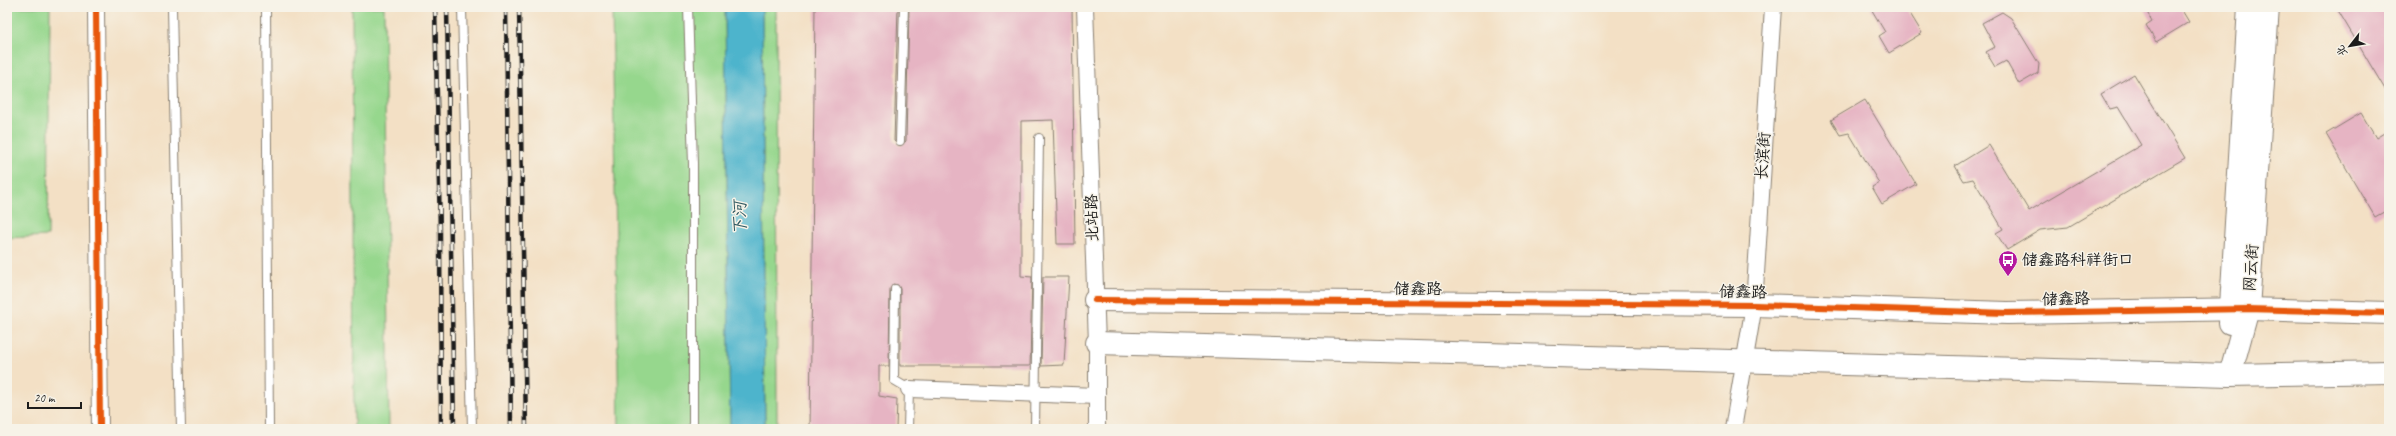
<svg xmlns="http://www.w3.org/2000/svg" width="2396" height="436" font-family="Caveat,'LXGW WenKai TC',sans-serif">
<style>
.green{fill:#96d78d;stroke:#597a54}
.water{fill:#4db4cc;stroke:#346874}
.building{fill:#e6b4c3}
.lines{fill:none;stroke-linecap:round;stroke-linejoin:round}
.lane-casing{stroke:#887e70;stroke-width:10}
.street-casing{stroke:#887e70;stroke-width:18}
.secondary-casing{stroke:#887e70;stroke-width:24}
.lane{stroke:#fff;stroke-width:8}
.street{stroke:#fff;stroke-width:16}
.secondary{stroke:#fff;stroke-width:22}
.rail-casing{stroke:#1c1c1c;stroke-width:4.5}
.rail{stroke:#f7f3e8;stroke-width:3;stroke-dasharray:9;stroke-linecap:butt}
.cycleway-casing{stroke:#f7f3e8;stroke-width:8}
.cycleway{stroke:#e8590c;stroke-width:6}
.labels{text-anchor:middle;dominant-baseline:central;stroke-width:3;stroke-linejoin:round;paint-order:stroke}
.street-label{font-size:16px;fill:#1c1c1c;stroke:#f7f3e8}
.poi-label{font-size:16px;fill:#1c1c1c;stroke:#f7f3e8;text-anchor:start}
.water-label{font-size:17px;font-style:italic;fill:#305962;stroke:#f7f3e8}
</style>
<rect width="100%" height="100%" fill="#f7f3e8"/>
<filter id="ink" filterUnits="userSpaceOnUse"><feTurbulence type="fractalNoise" baseFrequency=".025" numOctaves="2"/><feDisplacementMap in="SourceGraphic" scale="8" xChannelSelector="R" yChannelSelector="G"/><feConvolveMatrix kernelMatrix="1 2 1 2 8 2 1 2 1" color-interpolation-filters="sRGB"/></filter>
<filter id="wash" filterUnits="userSpaceOnUse"><feTurbulence type="fractalNoise" baseFrequency=".012" numOctaves="4" result="noise"/><feDisplacementMap in="SourceGraphic" scale="16" xChannelSelector="R" yChannelSelector="G"/><feGaussianBlur stdDeviation="0.9" result="paint"/><feColorMatrix in="noise" values="0 0 0 0 0 0 0 0 0 0 0 0 0 0 0 0 0 1.4 0 .05"/><feComposite in="paint" operator="in"/></filter>
<g filter="url(#wash)">
<rect width="100%" height="100%" fill="#f3e0c5"/>
<g class="green">
<polygon points="7,7 50,7 48,236 7,238"/>
<polygon points="352,7 384,7 389,429 354,429"/>
<polygon points="612,7 725,7 730,429 619,429"/>
<polygon points="762,7 776,7 777,429 765,429"/>
</g>
<polygon class="water" points="725,7 762,7 765,429 730,429"/>
<g id="blocks">
<g class="building">
<polygon points="815,7 898,7 894,141 900,146 906,141 909,7 1072,7 1075,244 1057,244 1053,120 1021,121 1021,276 1032,277 1030,366 900,366 900,289 898,285 893,284 890,289 889,366 879,366 879,396 897,399 896,429 810,429"/>
<polygon points="1870,7 1906,7 1922,33 1889,53 1879,36 1885,32"/>
<polygon points="2144,7 2180,7 2189,22 2156,42 2146,25 2152,21"/>
<polygon points="2336,7 2384,7 2389,16 2389,96"/>
<polygon points="2002,12 2011,18 2039,64 2038,73 2019,84 2006,61 1995,67 1986,52 1995,47 1982,23"/>
<polygon points="2134,74 2185,158 2068,227 2040,230 2007,250 1996,233 2003,229 1973,179 1964,181 1955,166 1989,145 2029,211 2141,145 2118,107 2110,109 2101,94"/>
<polygon points="1865,100 1916,184 1882,204 1872,187 1879,183 1849,133 1840,135 1831,120"/>
<polygon points="2361,113 2376,138 2384,133 2389,141 2389,209 2375,217 2326,134"/>
<polygon points="1043,277 1069,277 1064,365 1041,366"/>
</g>
</g>
</g>
<g filter="url(#ink)">
<use href="#blocks" fill-opacity="0" stroke="#887e70" stroke-width="1"/>
<g class="lines">
<defs>
<g id="lane">
<polyline points="172,7 181,429"/>
<polyline points="266,7 269,429"/>
<polyline points="462,7 472,429"/>
<polyline points="688,7 693,164 693,429"/>
<polyline points="900,141 904,7"/>
<polyline points="895,289 894,380 909,389 908,429"/>
<polyline points="1035,429 1039,138"/>
</g>
<g id="street">
<polyline points="96,7 100,429"/>
<polyline points="1085,7 1097,343 1097,429"/>
<polyline points="909,389 1097,396"/>
<polyline points="1733,429 1754,305 1773,7"/>
</g>
<g id="secondary">
<polyline points="1095,300 1754,305 2007,313 2248,309 2389,313"/>
<polyline points="2230,323 2249,7"/>
<polyline points="1097,343 2230,375 2389,372"/>
<polyline points="2230,375 2248,309 2268,7"/>
</g>
</defs>
<use href="#lane" class="lane-casing"/>
<use href="#street" class="street-casing"/>
<use href="#secondary" class="secondary-casing"/>
<use href="#lane" class="lane"/>
<use href="#street" class="street"/>
<use href="#secondary" class="secondary"/>
<defs>
<g id="rail">
<polyline points="435,7 440,232 441,429"/>
<polyline points="447,7 454,429"/>
<polyline points="506,7 511,429"/>
<polyline points="519,7 526,429"/>
</g>
</defs>
<use href="#rail" class="rail-casing"/>
<use href="#rail" class="rail"/>
<defs>
<g id="cycleway">
<polyline points="96,7 100,429"/>
<polyline points="1095,300 1754,305 2007,313 2248,309 2389,313"/>
</g>
</defs>
<use href="#cycleway" class="cycleway-casing"/>
<use href="#cycleway" class="cycleway"/>
</g>
</g>
<defs>
<symbol id="bus-pin" viewBox="-11 -11 22 30"><path d="M0 17L-7.5 6A9.5 9.5 0 1 1 7.5 6Z" fill="#b5179e" stroke="#f7f3e8"/><path d="M-5-6H5V4H4V6H2V4H-2V6H-4V4H-5ZM-3.5-4V0h7V-4ZM-3.5 1.2v1.5H-2V1.2ZM2 1.2v1.5H3.5V1.2Z" fill="#fff"/></symbol>
</defs>
<g fill-rule="evenodd">
<use href="#bus-pin" x="1997" y="249" width="22" height="30"/>
</g>
<g class="labels">
<g class="street-label">
<text transform="translate(1763 156) rotate(-86)">长滨街</text>
<text transform="translate(1092 218) rotate(-92)">北站路</text>
<text transform="translate(2251 268) rotate(-86)">网云街</text>
<text x="1418" y="289">储鑫路</text>
<text transform="translate(1743 292) rotate(1)">储鑫路</text>
<text transform="translate(2066 299) rotate(-1)">储鑫路</text>
</g>
<g class="poi-label">
<text x="2022" y="260">储鑫路科祥街口</text>
</g>
<g class="water-label">
<text transform="translate(740 218) rotate(-91)">下河</text>
</g>
</g>
<rect width="2396" height="436" fill="none" stroke="#f7f3e8" stroke-width="24"/>
<g transform="translate(2350 46) rotate(239)" stroke="#f7f3e8" stroke-width="3" paint-order="stroke">
<path d="M0-3L7 15L0 10L-7 15Z" fill="#1c1c1c"/>
<text y="-6" font-size="11" font-weight="bold" text-anchor="middle" fill="#1c1c1c">北</text>
</g>
<path d="M28 402v6h53v-6" fill="none" stroke="#1c1c1c" stroke-width="2"/>
<text x="34" y="402" font-size="12" fill="#1c1c1c" stroke="#f7f3e8" stroke-width="3" paint-order="stroke">20 m</text>
</svg>
